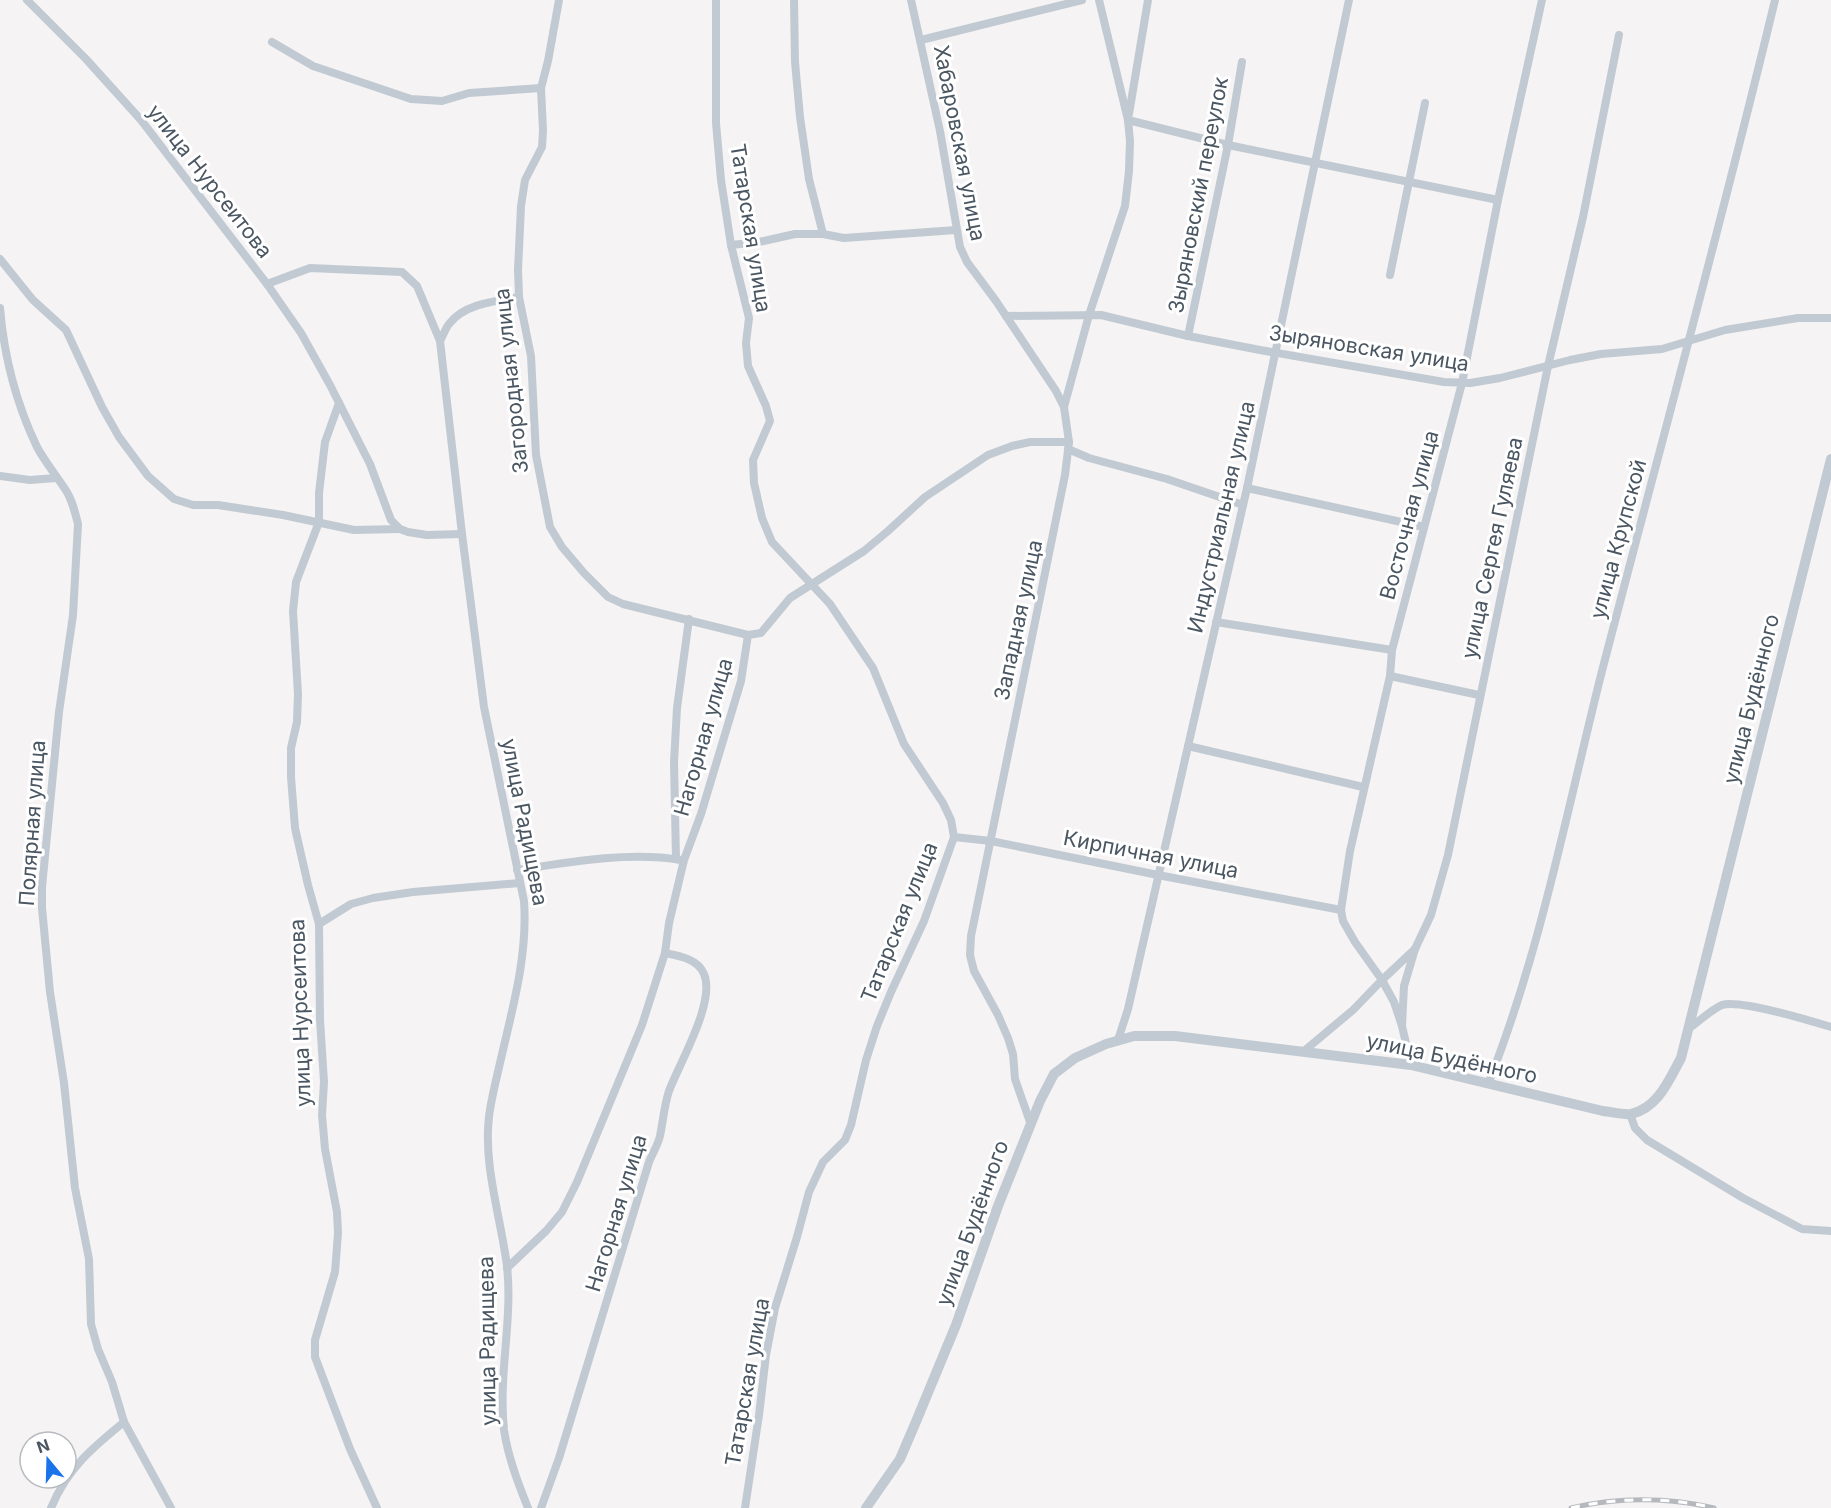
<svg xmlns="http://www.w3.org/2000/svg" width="1831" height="1508" font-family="Inter,sans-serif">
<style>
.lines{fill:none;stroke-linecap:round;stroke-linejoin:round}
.minor{stroke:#c1cad2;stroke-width:8}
.tertiary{stroke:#c1cad2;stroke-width:10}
.rail-casing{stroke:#b5b8bd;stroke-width:5}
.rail{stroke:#fff;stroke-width:3;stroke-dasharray:9;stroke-linecap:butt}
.labels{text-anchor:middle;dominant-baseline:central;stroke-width:6;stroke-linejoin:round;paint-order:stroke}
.street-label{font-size:21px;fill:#4a5661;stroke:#fff}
</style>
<rect width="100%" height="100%" fill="#f5f3f3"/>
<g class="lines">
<g class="minor">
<polyline points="27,0 86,59 141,120 267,284 301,333 330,385 370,464 391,520 400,529 408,532 427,535 462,534"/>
<polyline points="559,0 548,61 541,88 543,131 542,147 525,180 521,206 518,270 519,297 531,356 536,455 550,527 562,547 584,573 608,597 623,604 748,635 761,633 790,598 864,551 888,531 925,497 988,455 1012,446 1030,442 1069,442"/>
<polyline points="716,0 716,123 721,180 731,245 749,318 746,343 748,366 766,406 770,421 753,460 754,483 762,518 772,542 830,604 873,668 904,744 943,803 951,820 954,837 924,921 891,992 877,1026 866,1060 851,1125 845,1140 823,1162 809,1192 797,1237 775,1308 766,1355 759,1415 745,1508"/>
<polyline points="794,0 795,62 800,117 809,179 823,234"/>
<polyline points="911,0 940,131 960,247 967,262 996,301 1056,391 1064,407"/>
<polyline points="921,40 1082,0"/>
<polyline points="272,42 313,66 411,99 442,101 469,93 541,88"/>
<polyline points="1129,114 1148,0"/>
<polyline points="1128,120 1228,145 1498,200"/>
<polyline points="731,245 759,242 795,234 823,234 844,238 956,230"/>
<polyline points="0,259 33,300 66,330 102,407 119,437 148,476 174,499 193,505 218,505 283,515 354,530 400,529"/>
<polyline points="1390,275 1425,103"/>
<polyline points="267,284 310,268 402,272 417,286 440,341"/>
<path d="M519,297C495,301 464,304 449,324C445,329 443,336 440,341L462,534L484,707L524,901C528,956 512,1010 500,1063C496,1081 491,1099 489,1117C483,1164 501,1219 507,1266C513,1320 498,1375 504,1430C508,1457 518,1483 528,1508"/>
<path d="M0,308C4,356 16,403 37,447C45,462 56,475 65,489C72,499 75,512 78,524L73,615L59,712L42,887V908L50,992L64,1083L75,1188L89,1259L91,1324L98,1349L112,1382L124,1422L171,1508"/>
<polyline points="1006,316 1101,315 1188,336 1260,350 1444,382 1470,383 1500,378 1570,360 1601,354 1662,349 1725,330 1798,318 1831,318"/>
<polyline points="1188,336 1228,145 1242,62"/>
<polyline points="339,403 325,442 319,493 319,522 296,582 293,611 298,694 297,722 291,748 291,777 295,828 308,885 319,924 320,1020 324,1082 322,1115 325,1149 337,1212 338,1233 335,1272 315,1340 315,1357 350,1449 377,1508"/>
<polyline points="1068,449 1089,458 1167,479 1243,505"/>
<polyline points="0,476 30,480 56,478"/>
<polyline points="1247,488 1424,527"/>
<polyline points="1216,622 1392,650"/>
<polyline points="1390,676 1479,695"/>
<polyline points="1188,746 1363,787"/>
<polyline points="954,837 991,841 1158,875 1341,910"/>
<polyline points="676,859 674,762 677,708 689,619"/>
<path d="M517,870C568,862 630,851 681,860"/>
<polyline points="319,924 351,904 373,898 413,892 520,883"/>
<polyline points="1402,1026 1394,1002 1382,980 1355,942 1343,921 1341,910 1350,851 1390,676 1392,650 1462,383 1498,200 1542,0"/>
<path d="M1688,1029C1697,1023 1712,1009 1722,1005C1740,999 1811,1021 1831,1027"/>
<polyline points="1118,1040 1128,1009 1247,488 1349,0"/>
<polyline points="1304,1051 1353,1010 1382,980 1415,949"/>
<polyline points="1411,1065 1402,1026 1404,986 1415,949 1431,915 1448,855 1548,366 1583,217 1619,35"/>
<path d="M1488,1084C1541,951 1567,809 1602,671C1660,448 1721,225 1775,0"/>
<polyline points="1630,1114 1635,1128 1647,1140 1743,1198 1802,1229 1831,1231"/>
<polyline points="1030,1122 1015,1079 1013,1054 1008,1038 998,1015 974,971 970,955 971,936 1065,475 1069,442 1064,407 1089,315 1125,206 1129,171 1130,141 1128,120 1099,0"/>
<polyline points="507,1268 546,1231 562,1212 577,1182 642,1025 665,953 669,923 684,860 701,814 741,681 748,635"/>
<path d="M51,1508C67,1469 92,1448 124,1422"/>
<path d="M541,1508L559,1458L649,1162C652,1154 658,1145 660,1136C663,1122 664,1106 669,1091C679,1064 716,1002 704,974C698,959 680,956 665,953"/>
</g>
<path class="tertiary" d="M866,1508L900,1459L915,1424L956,1325L998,1206L1040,1101L1054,1074L1075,1058L1106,1044L1134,1036H1175L1411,1065L1603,1111C1612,1112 1623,1115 1631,1114C1658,1108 1669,1080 1681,1058L1831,459"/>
<defs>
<path id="rail" d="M1571,1508C1617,1497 1668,1497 1714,1508"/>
</defs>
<use href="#rail" class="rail-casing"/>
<use href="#rail" class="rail"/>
</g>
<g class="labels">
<g class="street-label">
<text transform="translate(960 143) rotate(79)">Хабаровская улица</text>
<text transform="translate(210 181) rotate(52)">улица Нурсеитова</text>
<text transform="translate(1198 195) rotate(-79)">Зыряновский переулок</text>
<text transform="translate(751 228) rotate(81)">Татарская улица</text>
<text transform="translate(1369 348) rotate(9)">Зыряновская улица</text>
<text transform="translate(511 381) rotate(-96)">Загородная улица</text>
<text transform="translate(1409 515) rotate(-75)">Восточная улица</text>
<text transform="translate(1221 517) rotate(-77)">Индустриальная улица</text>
<text transform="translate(1618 539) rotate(-75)">улица Крупской</text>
<text transform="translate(1492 548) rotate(-78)">улица Сергея Гуляева</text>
<text transform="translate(1018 620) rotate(-78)">Западная улица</text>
<text transform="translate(1751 699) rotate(-76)">улица Будённого</text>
<text transform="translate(703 737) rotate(-74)">Нагорная улица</text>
<text transform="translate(525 822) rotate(79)">улица Радищева</text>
<text transform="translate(32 823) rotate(-86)">Полярная улица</text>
<text transform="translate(1151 854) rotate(11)">Кирпичная улица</text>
<text transform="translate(899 922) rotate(-68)">Татарская улица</text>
<text transform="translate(300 1013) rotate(-92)">улица Нурсеитова</text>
<text transform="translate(1452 1058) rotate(12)">улица Будённого</text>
<text transform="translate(616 1213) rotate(-73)">Нагорная улица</text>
<text transform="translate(972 1223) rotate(-70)">улица Будённого</text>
<text transform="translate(487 1341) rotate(-91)">улица Радищева</text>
<text transform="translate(747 1382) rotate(-80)">Татарская улица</text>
</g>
</g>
<g transform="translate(48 1460) rotate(341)"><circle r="28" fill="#ffffff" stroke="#b7bbc0" stroke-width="1.5"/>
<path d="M0-4.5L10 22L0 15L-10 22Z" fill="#1a73e8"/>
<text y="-9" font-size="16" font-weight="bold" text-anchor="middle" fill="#4a5661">N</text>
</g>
</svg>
